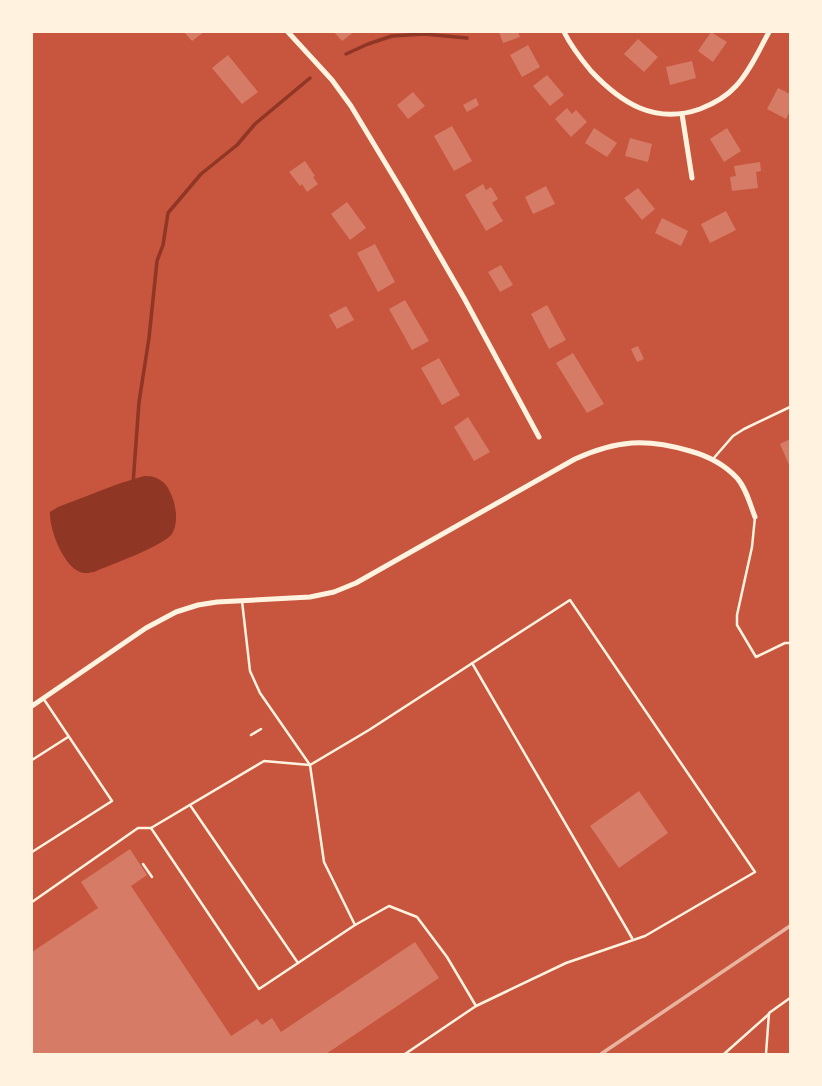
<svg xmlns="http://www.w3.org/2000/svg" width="822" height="1086" font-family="'Roboto Condensed',sans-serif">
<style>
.water{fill:#8f3625}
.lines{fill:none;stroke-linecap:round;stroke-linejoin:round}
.stream{stroke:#8f3625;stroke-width:3.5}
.building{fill:#d67c66}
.path{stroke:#fff3e0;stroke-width:2.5}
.service{stroke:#fff3e0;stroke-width:2.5}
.minor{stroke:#fff3e0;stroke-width:5}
.rail{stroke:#e9b49f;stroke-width:3.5}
</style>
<rect width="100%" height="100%" fill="#c8553d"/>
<path class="water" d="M144,476C155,475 166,481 170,492C176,504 179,522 172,534C163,546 110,565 94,572C88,573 83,574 78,571C62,563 49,528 50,512L58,507L118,484Z"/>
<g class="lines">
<g class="stream">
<polyline points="346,54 368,44 392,36 424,34 467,38"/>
<polyline points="133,484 139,402 149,338 157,261 163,245 168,213 201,174 237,145 255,124 310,78"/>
</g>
</g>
<g class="building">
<polygon points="184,32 204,32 192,41"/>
<polygon points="334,32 354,32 342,41"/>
<polygon points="499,32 518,32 520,37 503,43"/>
<polygon points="711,32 727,42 713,62 698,51"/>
<polygon points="638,39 658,57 644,72 624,54"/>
<polygon points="528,45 540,67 522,77 510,55"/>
<polygon points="228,55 258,92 242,104 212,68"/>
<polygon points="692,61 696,78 670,85 666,67"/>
<polygon points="547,75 564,95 550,106 533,86"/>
<polygon points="778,88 790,94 790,111 786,119 767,109"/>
<polygon points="413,92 425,106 408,119 397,105"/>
<polygon points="476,98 479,105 467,112 463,105"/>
<polygon points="567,108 572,114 576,110 587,122 571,137 555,119"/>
<polygon points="452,126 472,161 454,171 434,136"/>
<polygon points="594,128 617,143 607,157 585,143"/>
<polygon points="727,128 741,151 724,162 710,139"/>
<polygon points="630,138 652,144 648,162 625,156"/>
<polygon points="305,161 315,176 313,177 318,184 307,192 302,184 300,186 289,172"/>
<polygon points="760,162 761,171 756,172 758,188 732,191 730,177 736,176 734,166"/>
<polygon points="483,184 486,190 491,187 498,199 492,203 503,221 486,231 465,195"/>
<polygon points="546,186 555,204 533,214 525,197"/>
<polygon points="638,188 655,209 642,220 624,198"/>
<polygon points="347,202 366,228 350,240 331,214"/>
<polygon points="726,211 736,230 710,243 701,224"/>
<polygon points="662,218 688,231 681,246 655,233"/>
<polygon points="375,244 395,282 378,292 357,253"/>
<polygon points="501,265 513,285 500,292 488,272"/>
<polygon points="405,300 429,341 412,350 389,309"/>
<polygon points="547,305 566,340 549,349 531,314"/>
<polygon points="346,306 354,320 337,329 329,315"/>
<polygon points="638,346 644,359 637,362 631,349"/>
<polygon points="573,353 604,404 587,413 556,363"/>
<polygon points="439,358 460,395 442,405 421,368"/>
<polygon points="468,417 490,452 474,461 454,427"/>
<polygon points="790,439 790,467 780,444"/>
<polygon points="639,791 668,833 619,868 590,826"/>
<polygon points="130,849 147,875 131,886 231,1036 257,1019 262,1025 272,1018 281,1032 415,942 439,978 326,1054 32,1054 32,952 98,908 81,882"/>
</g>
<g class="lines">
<g class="path">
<polyline points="251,735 261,729"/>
<polyline points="143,864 152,877"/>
</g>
<g class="service">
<polyline points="713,459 733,436 744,429 790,407"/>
<polyline points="755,517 752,547 737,615 737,625 756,657 785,643 790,643"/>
<polyline points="242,601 250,671 260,693 310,765 324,862 355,925 389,906 417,917 447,957 476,1006 405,1054"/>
<polyline points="472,663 632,938"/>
<polyline points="32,760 68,737"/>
<polyline points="190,805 298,963"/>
<polyline points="32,852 112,801 43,698"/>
<polyline points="32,902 138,828 151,828"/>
<polyline points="355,925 259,989 151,828 264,761 310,765 369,730 570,600 755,872 645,936 566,963 476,1006"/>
<polyline points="724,1054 769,1014"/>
<polyline points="766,1054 769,1013 790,998"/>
</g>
<g class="minor">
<polyline points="288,32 332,80 351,106 404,194 464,298 539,437"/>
<path d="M564,32C571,46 581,59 591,71C621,103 655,125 700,109C713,104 726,97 736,86C750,71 759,50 769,32"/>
<polyline points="682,114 692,178"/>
<path d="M32,706L146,628L176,612L198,605L217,602L310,597L334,592L356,583L575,459C617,440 646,438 690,451C708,456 724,464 737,478C746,488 750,504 755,517"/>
</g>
<polyline class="rail" points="601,1054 790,926"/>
</g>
<rect width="822" height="1086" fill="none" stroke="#fff3e0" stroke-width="66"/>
</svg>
